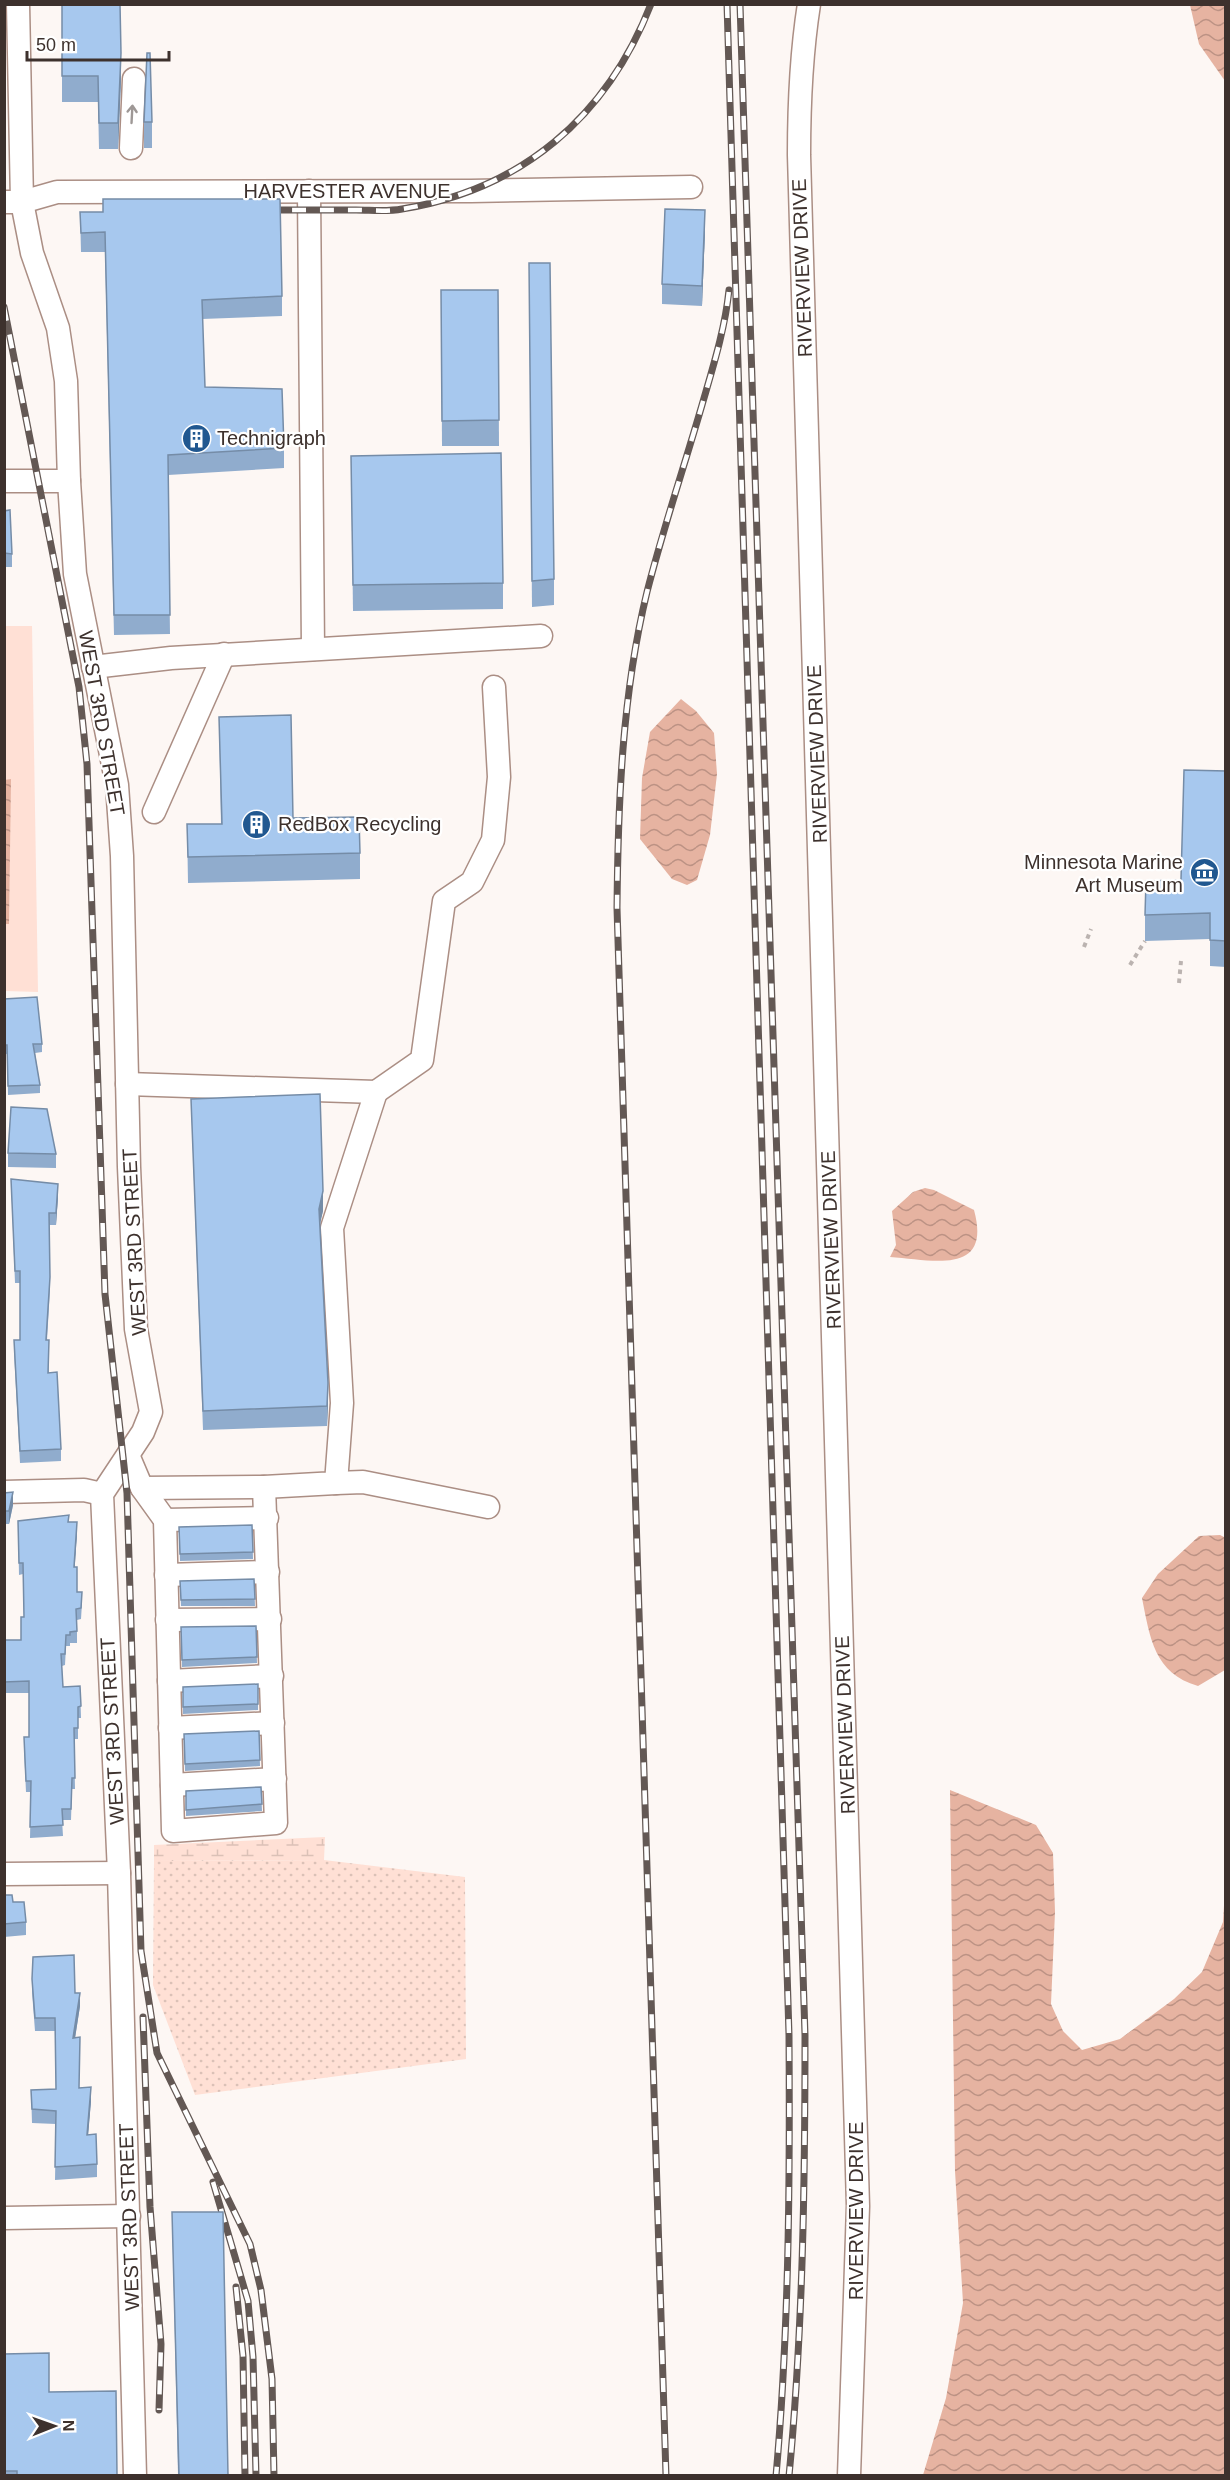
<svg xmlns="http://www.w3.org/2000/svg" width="1230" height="2480" font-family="Arial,sans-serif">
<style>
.grass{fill:url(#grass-dots)}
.wetland{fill:url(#wetland-marsh)}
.pitch{fill:#ffe0d5}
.water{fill:url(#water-waves)}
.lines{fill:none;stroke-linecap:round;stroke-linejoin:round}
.minor-casing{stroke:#ab8e84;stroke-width:25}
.path{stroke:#bbb3b0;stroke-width:4;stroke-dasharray:4.5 4.5;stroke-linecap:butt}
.minor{stroke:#fff;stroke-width:22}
.rail-casing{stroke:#635854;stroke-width:7}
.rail{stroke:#fff;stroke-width:4.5;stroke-dasharray:14;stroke-linecap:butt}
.wall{fill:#90accd}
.shaded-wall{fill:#758ca7}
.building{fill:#a7c8ee;stroke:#758ca7;stroke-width:1.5}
.oneway{stroke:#9e9896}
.labels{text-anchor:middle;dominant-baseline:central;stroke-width:4.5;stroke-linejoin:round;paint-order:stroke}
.street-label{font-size:20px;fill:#3d312d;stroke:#fff}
.poi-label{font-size:20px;fill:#3d312d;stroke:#fff;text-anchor:start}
</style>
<defs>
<pattern id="grass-dots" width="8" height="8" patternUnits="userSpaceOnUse" patternTransform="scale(1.5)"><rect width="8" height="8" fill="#ffe0d5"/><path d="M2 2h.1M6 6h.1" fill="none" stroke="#dbc1b7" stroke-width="1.8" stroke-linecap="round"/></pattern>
<pattern id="wetland-marsh" width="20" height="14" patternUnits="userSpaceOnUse" patternTransform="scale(1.5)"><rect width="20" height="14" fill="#ffe0d5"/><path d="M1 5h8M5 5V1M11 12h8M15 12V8" fill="none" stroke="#dbc1b7"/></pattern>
<pattern id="water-waves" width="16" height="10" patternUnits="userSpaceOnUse" patternTransform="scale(1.5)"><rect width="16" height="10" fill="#e6b3a1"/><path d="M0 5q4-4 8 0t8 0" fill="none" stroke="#bc9284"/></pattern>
</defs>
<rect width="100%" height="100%" fill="#fdf7f4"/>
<polygon class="grass" points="324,1860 465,1877 466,2059 195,2095 153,1985 154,1861"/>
<polygon class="wetland" points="325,1837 324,1860 154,1861 154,1845"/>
<polygon class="pitch" points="4,626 32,626 38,992 5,991"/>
<g class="water">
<polygon points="1190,5 1225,5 1225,81 1199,44"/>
<polygon points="681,699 696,711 714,733 717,774 710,835 697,880 687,885 672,879 640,839 642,778 650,732"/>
<polygon points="11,779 9,924 5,924 4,780"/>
<path d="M925,1188L934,1190L974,1210C992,1276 933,1260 890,1257L896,1245L892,1211L913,1192Z"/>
<path d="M1220,1535L1226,1538L1225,1670L1198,1686C1154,1673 1150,1638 1142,1598L1158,1574L1199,1536Z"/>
<polygon points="950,1790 1036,1825 1053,1853 1055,1912 1051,2004 1063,2031 1082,2050 1120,2039 1174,1999 1202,1972 1223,1922 1225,1889 1225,2475 923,2475 946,2398 963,2303 955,2171"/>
</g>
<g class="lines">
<defs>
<g id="minor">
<polyline points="18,4 22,202 32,253 58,328 66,381 69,481 75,574 117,785 122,856 129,1167 136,1329 151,1412 143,1432 102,1494 119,1873 135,2476"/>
<path d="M809,4C801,55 799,104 799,155L858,2206L849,2476"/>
<polyline points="131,148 134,79"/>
<polyline points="309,191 313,649"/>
<polyline points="4,202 22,202 57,192 471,191 691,187"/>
<polyline points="4,481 69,481"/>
<polyline points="93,667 171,658 541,636"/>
<polyline points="154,812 224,654"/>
<polyline points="127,1084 376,1092 422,1060 444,901 472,882 493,840 499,777 494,687"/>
<polyline points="128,1455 142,1488 165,1520 173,1831 276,1823 264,1487"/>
<polyline points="336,1483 363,1482 488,1507"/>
<polyline points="142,1488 264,1487 336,1483 342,1403 332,1228 376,1092"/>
<polyline points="4,1492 84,1490 102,1494"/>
<polyline points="165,1520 267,1518"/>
<polyline points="166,1575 268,1572"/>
<polyline points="167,1620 270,1619"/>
<polyline points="169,1681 272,1676"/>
<polyline points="170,1728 273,1723"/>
<polyline points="172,1785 275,1779"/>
<polyline points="4,1874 119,1873"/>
<polyline points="4,2218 129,2216"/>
</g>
</defs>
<use href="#minor" class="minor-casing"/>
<g class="path">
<polyline points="1084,947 1091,929"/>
<polyline points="1130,965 1145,941"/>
<polyline points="1179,983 1181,961"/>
</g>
<use href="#minor" class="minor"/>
<defs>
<g id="rail">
<path d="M727,4L789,2035C790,2182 789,2329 776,2476"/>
<path d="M740,4L805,2035C805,2182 803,2329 789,2476"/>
<path d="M264,210C295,210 325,210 356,210C371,210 387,212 402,209C521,190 607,117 651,4"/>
<polyline points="4,307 79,687 87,764 105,1294 127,1493 141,1951 157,2053 250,2244 261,2290 272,2379 274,2476"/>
<polyline points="143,2017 150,2207 161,2344 159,2410"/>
<polyline points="213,2182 248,2301 253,2357 256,2476"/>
<polyline points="236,2287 243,2356 245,2476"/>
<path d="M666,2476L617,908C618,802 622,695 647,592C663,529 684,467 702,405C713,367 725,329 729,290"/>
</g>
</defs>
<use href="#rail" class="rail-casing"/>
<use href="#rail" class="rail"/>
</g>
<g class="wall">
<polygon points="62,4 121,79 118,149 99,149 98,102 62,102"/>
<rect x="144" y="122" width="8" height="26"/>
<polygon points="80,212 282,296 282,316 202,319 205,387 284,448 284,468 168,475 170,634 114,635 105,252 81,252"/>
<polygon points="705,230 702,306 662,304 662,284"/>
<polygon points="529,263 554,579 554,605 532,607"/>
<polygon points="441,290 498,290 499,446 442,446"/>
<polygon points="351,456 503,583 503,609 353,611"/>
<polygon points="4,511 12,554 12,567 4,567"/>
<polygon points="219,717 293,818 360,853 360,879 188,883 187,824 221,824"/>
<polygon points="1226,771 1226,967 1210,966 1210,939 1145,941 1145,915 1181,880"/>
<polygon points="4,999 42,1044 42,1052 35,1053 40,1085 40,1093 8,1095 7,1054 4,1054"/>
<polygon points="191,1099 323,1211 319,1225 328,1403 327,1426 203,1430"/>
<polygon points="8,1153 56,1154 56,1168 8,1167"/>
<polygon points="11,1179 58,1196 56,1225 49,1225 50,1289 47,1340 49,1373 61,1449 61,1461 20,1463 14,1352 14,1340 20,1340 20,1283 15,1283"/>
<polygon points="4,1493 13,1505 9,1524 4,1524"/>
<polygon points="18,1521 69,1522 77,1533 74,1567 77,1592 82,1603 81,1619 77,1620 77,1643 70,1643 70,1646 66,1646 65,1665 62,1666 63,1687 80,1686 81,1718 78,1718 78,1739 74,1739 75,1789 72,1789 71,1820 62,1820 63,1836 30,1838 31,1792 26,1792 24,1749 29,1737 29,1693 4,1693 4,1640 21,1640 24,1617 23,1574 19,1575"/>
<polygon points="252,1525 253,1559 180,1561 179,1527"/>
<polygon points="254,1579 255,1606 181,1606 180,1581"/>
<polygon points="256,1626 257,1663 182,1667 181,1627"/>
<polygon points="258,1684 258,1710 183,1714 183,1687"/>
<polygon points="259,1731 260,1766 185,1771 184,1734"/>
<polygon points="261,1787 262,1811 186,1816 186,1791"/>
<polygon points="4,1895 13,1902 26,1922 26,1935 4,1937"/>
<polygon points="32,1979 75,1993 80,2006 75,2038 79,2088 91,2101 88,2135 97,2164 97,2177 55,2180 56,2124 32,2123 31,2090 56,2089 55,2031 35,2031 32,1992"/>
<polygon points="172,2212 228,2475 178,2475"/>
<polygon points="4,2354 49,2392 117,2475 4,2475"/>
</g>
<g class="shaded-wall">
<polygon points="121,53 121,79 118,149 118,123"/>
<polygon points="705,210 705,230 702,306 702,286"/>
<polygon points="58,1184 58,1196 56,1225 56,1213"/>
<polygon points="323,1191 323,1211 319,1229 319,1209"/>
<polygon points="328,1383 328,1403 327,1426 327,1406"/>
<polygon points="13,1492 13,1505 9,1524 9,1511"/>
<polygon points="77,1522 77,1533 74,1578 74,1567"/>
<polygon points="80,1993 80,2006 73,2051 73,2038"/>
<polygon points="91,2087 91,2101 87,2148 87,2135"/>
</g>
<g class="building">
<polygon points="62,4 120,4 121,53 118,123 99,123 98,76 62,76"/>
<polygon points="147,53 150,53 152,122 144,122"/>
<polygon points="103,199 280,199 282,296 202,300 205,387 282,389 284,448 168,455 170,615 114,615 105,232 81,233 80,212 103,212"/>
<polygon points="665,209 705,210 702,286 662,284"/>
<polygon points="529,263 550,263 554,579 532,581"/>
<polygon points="441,290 498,290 499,420 442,421"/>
<polygon points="501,453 503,583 353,585 351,456"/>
<polygon points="10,510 12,554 4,553 4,511"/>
<polygon points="291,715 293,818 359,817 360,853 188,857 187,824 222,824 219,717"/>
<polygon points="1184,770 1226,771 1226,941 1210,940 1210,913 1145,915 1146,881 1181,880"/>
<polygon points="37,997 42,1044 33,1044 40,1085 8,1086 7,1045 4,1045 4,999"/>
<polygon points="320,1094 323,1191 319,1209 328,1383 327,1406 203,1411 191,1099"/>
<polygon points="11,1107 47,1109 56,1154 8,1153"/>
<polygon points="11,1179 58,1184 56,1213 49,1213 50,1277 46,1340 49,1340 48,1373 57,1372 61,1449 20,1451 14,1340 20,1340 20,1271 15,1271"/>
<polygon points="13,1492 9,1511 4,1511 4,1493"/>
<polygon points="69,1515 68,1522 77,1522 74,1567 77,1567 77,1592 82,1592 81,1608 76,1609 77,1631 70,1632 70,1635 66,1635 65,1654 61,1654 63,1687 80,1686 81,1706 78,1707 78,1728 74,1728 75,1778 72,1778 71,1809 62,1809 63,1825 30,1827 31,1781 26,1781 24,1737 29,1737 29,1681 4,1682 4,1640 21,1640 21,1617 24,1617 23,1563 19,1563 18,1521"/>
<polygon points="252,1525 253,1552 180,1554 179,1527"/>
<polygon points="254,1579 255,1599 181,1600 180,1581"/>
<polygon points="256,1626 257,1657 182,1660 181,1627"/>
<polygon points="258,1684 258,1704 183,1707 183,1687"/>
<polygon points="259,1731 260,1760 185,1764 184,1734"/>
<polygon points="261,1787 262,1804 186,1810 186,1791"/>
<polygon points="4,1895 12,1895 13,1902 24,1902 26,1922 4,1924"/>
<polygon points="74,1955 75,1993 80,1993 73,2038 80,2037 79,2088 91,2087 87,2135 96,2134 97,2164 55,2167 56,2111 32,2109 31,2090 56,2089 55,2018 35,2018 32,1979 33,1957"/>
<polygon points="172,2212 223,2212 228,2475 179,2475"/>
<polygon points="49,2353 49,2392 116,2391 117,2475 17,2475 17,2471 4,2471 4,2354"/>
</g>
<defs><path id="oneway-shaft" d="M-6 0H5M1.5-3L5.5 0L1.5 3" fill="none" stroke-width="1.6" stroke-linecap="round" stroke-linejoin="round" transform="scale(1.5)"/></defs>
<use class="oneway" href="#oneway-shaft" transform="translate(132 114) rotate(-87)"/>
<defs>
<symbol id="building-disc" viewBox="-11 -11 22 22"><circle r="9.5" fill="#215890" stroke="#fff"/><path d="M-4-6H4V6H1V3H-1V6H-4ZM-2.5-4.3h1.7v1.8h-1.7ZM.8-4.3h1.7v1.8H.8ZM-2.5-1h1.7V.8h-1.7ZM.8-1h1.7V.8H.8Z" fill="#fff"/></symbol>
<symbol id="museum-disc" viewBox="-11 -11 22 22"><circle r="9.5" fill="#215890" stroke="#fff"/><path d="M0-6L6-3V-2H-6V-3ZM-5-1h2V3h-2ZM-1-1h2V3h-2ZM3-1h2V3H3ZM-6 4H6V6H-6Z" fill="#fff"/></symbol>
</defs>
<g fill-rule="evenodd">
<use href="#building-disc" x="180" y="422" width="33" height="33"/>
<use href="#building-disc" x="240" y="808" width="33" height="33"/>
<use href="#museum-disc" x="1188" y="856" width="33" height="33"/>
</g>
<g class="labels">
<g class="street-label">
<text x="347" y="191">HARVESTER AVENUE</text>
<text transform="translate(802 268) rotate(-92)">RIVERVIEW DRIVE</text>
<text transform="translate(102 723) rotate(80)">WEST 3RD STREET</text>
<text transform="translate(817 754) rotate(-92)">RIVERVIEW DRIVE</text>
<text transform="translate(831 1240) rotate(-92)">RIVERVIEW DRIVE</text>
<text transform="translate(134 1242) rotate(-93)">WEST 3RD STREET</text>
<text transform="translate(845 1725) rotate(-92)">RIVERVIEW DRIVE</text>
<text transform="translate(112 1731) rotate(-93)">WEST 3RD STREET</text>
<text transform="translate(856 2211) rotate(-90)">RIVERVIEW DRIVE</text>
<text transform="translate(129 2217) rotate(-92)">WEST 3RD STREET</text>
</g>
<g class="poi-label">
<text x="217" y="438">Technigraph</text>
<text x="278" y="824">RedBox Recycling</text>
<text x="1183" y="862" text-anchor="end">Minnesota Marine<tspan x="1183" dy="23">Art Museum</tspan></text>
</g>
</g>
<rect width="1230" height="2480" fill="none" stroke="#3d312d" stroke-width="12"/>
<g transform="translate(54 2426) rotate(89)" stroke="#ffffff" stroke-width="4.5" paint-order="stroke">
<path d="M0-4.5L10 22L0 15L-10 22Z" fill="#3d312d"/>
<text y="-9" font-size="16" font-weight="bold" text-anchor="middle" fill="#3d312d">N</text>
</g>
<path d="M27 51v9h142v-9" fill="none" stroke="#3d312d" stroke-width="3"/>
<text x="36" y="51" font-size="18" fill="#3d312d" stroke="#ffffff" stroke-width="4.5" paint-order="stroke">50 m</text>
</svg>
